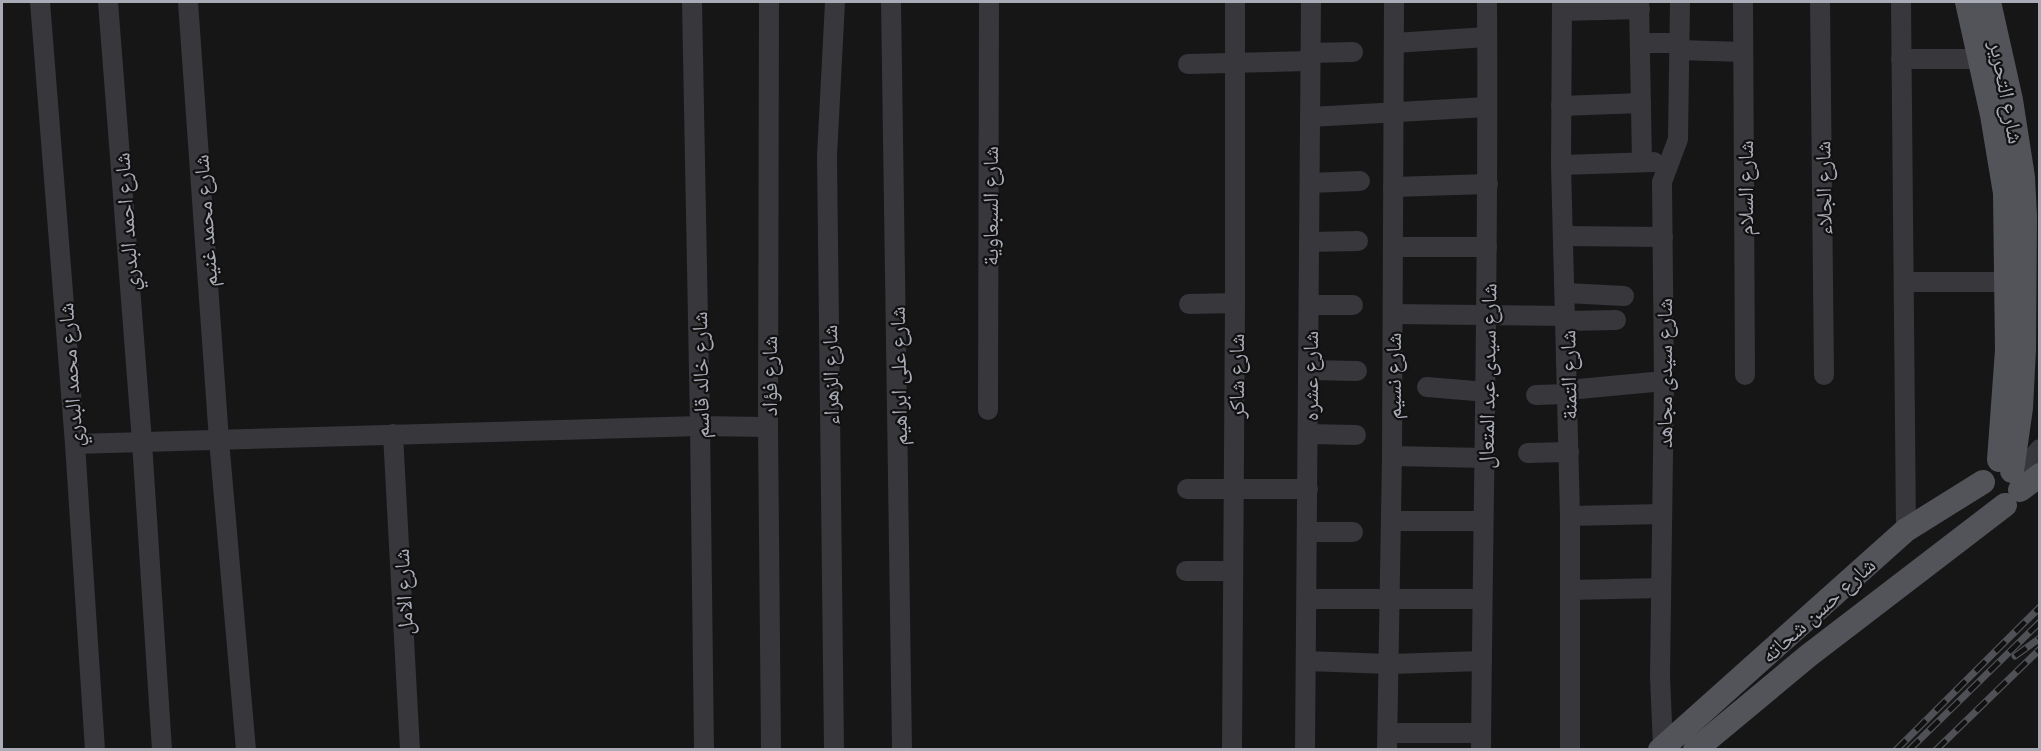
<svg xmlns="http://www.w3.org/2000/svg" width="2041" height="751" font-family="'Exo 2','Noto Naskh Arabic',sans-serif">
<style>
.lines{fill:none;stroke-linecap:round;stroke-linejoin:round}
.minor{stroke:#37373c;stroke-width:20}
.major{stroke:#53545a;stroke-width:24}
.rail-casing{stroke:#505156;stroke-width:7}
.rail{stroke:#111112;stroke-width:4.5;stroke-dasharray:14;stroke-linecap:butt}
.labels{text-anchor:middle;dominant-baseline:central;stroke-width:4.5;stroke-linejoin:round;paint-order:stroke}
.street-label{font-size:22px;fill:#a9abb6;stroke:#111112}
</style>
<rect width="100%" height="100%" fill="#161617"/>
<g class="lines">
<g class="minor">
<polyline points="40,2 75,444 95,750"/>
<polyline points="108,2 142,442 162,750"/>
<polyline points="188,2 219,440 246,750"/>
<polyline points="692,2 700,426 704,750"/>
<polyline points="769,2 768,427 771,750"/>
<polyline points="891,2 902,750"/>
<polyline points="1562,2 1561,165 1570,516 1570,750"/>
<polyline points="1639,2 1642,162"/>
<polyline points="1743,2 1745,375"/>
<polyline points="1820,2 1824,375"/>
<polyline points="1901,2 1906,530"/>
<polyline points="1562,11 1640,9"/>
<polyline points="1394,43 1487,37"/>
<polyline points="1640,43 1679,43"/>
<polyline points="1679,50 1743,52"/>
<polyline points="1310,53 1353,52"/>
<polyline points="1901,59 1980,59"/>
<polyline points="1188,64 1310,61"/>
<polyline points="1561,106 1641,103"/>
<polyline points="1310,117 1487,107"/>
<polyline points="1561,165 1654,162"/>
<polyline points="1310,183 1360,181"/>
<polyline points="1393,187 1488,184"/>
<polyline points="1564,236 1663,237"/>
<polyline points="1309,242 1358,241"/>
<polyline points="1393,247 1487,247"/>
<polyline points="1905,282 2006,282"/>
<polyline points="1566,293 1624,296"/>
<polyline points="1189,304 1235,303"/>
<polyline points="1309,305 1353,305"/>
<polyline points="1393,314 1566,316"/>
<polyline points="1566,321 1616,320"/>
<polyline points="1309,370 1357,371"/>
<polyline points="1427,387 1487,392"/>
<polyline points="1568,390 1664,381"/>
<polyline points="1536,395 1568,394"/>
<polyline points="988,410 989,2"/>
<polyline points="393,434 410,750"/>
<polyline points="1308,434 1356,435"/>
<polyline points="75,444 700,426 768,427"/>
<polyline points="1528,453 1569,452"/>
<polyline points="1392,456 1485,458"/>
<polyline points="2017,476 2040,449"/>
<polyline points="1187,489 1308,489"/>
<polyline points="1570,516 1662,514"/>
<polyline points="1391,521 1483,521"/>
<polyline points="1307,532 1353,532"/>
<polyline points="1186,571 1233,571"/>
<polyline points="1570,590 1661,588"/>
<polyline points="1307,599 1482,599"/>
<polyline points="1306,661 1390,664 1482,661"/>
<polyline points="1388,733 1481,733"/>
<polyline points="1663,747 1660,676 1664,381 1662,182 1678,139 1680,2"/>
<polyline points="834,750 827,156 835,2"/>
<polyline points="1232,750 1235,303 1235,2"/>
<polyline points="1305,750 1311,2"/>
<polyline points="1387,750 1392,456 1394,2"/>
<path d="M1481,750C1483,500 1489,251 1487,2"/>
</g>
<g class="major">
<polyline points="1967,2 1992,115 2005,193 2007,350 1999,460"/>
<polyline points="1989,2 2011,100 2023,177 2025,216 2024,350 2021,408 2012,471"/>
<polyline points="2020,490 2040,475"/>
<polyline points="1660,750 1906,530 1983,482"/>
<polyline points="1695,750 1808,656 2005,505"/>
</g>
<defs>
<g id="rail">
<polyline points="2015,656 2040,638"/>
<polyline points="1896,750 2040,607"/>
<polyline points="1909,750 2040,622"/>
<polyline points="1936,750 2040,649"/>
</g>
</defs>
<use href="#rail" class="rail-casing"/>
<use href="#rail" class="rail"/>
</g>
<g class="labels">
<g class="street-label">
<text transform="translate(2008 92) rotate(79)">شارع التحرير</text>
<text transform="translate(1744 188) rotate(-90)">شارع السلام</text>
<text transform="translate(1822 188) rotate(-91)">شارع الجلاء</text>
<text transform="translate(989 206) rotate(-90)">شارع السبعاوية</text>
<text transform="translate(204 221) rotate(-94)">شارع محمد غنيم</text>
<text transform="translate(125 222) rotate(-94)">شارع احمد البدري</text>
<text transform="translate(1663 373) rotate(-90)">شارع سيدى مجاهد</text>
<text transform="translate(69 375) rotate(-94)">شارع محمد البدري</text>
<text transform="translate(699 375) rotate(-91)">شارع خالد قاسم</text>
<text transform="translate(829 375) rotate(-91)">شارع الزهراء</text>
<text transform="translate(1567 375) rotate(-91)">شارع التمنة</text>
<text transform="translate(768 376) rotate(-90)">شارع فؤاد</text>
<text transform="translate(897 376) rotate(-91)">شارع على ابراهيم</text>
<text transform="translate(1235 376) rotate(-90)">شارع شاكر</text>
<text transform="translate(1309 376) rotate(-90)">شارع عشره</text>
<text transform="translate(1392 376) rotate(-90)">شارع نسيم</text>
<text transform="translate(1486 376) rotate(-89)">شارع سيدى عبد المتعال</text>
<text transform="translate(402 592) rotate(-93)">شارع الامل</text>
<text transform="translate(1817 609) rotate(-42)">شارع حسن شحاته</text>
</g>
</g>
<rect width="2041" height="751" fill="none" stroke="#a9abb6" stroke-width="6"/>
</svg>
